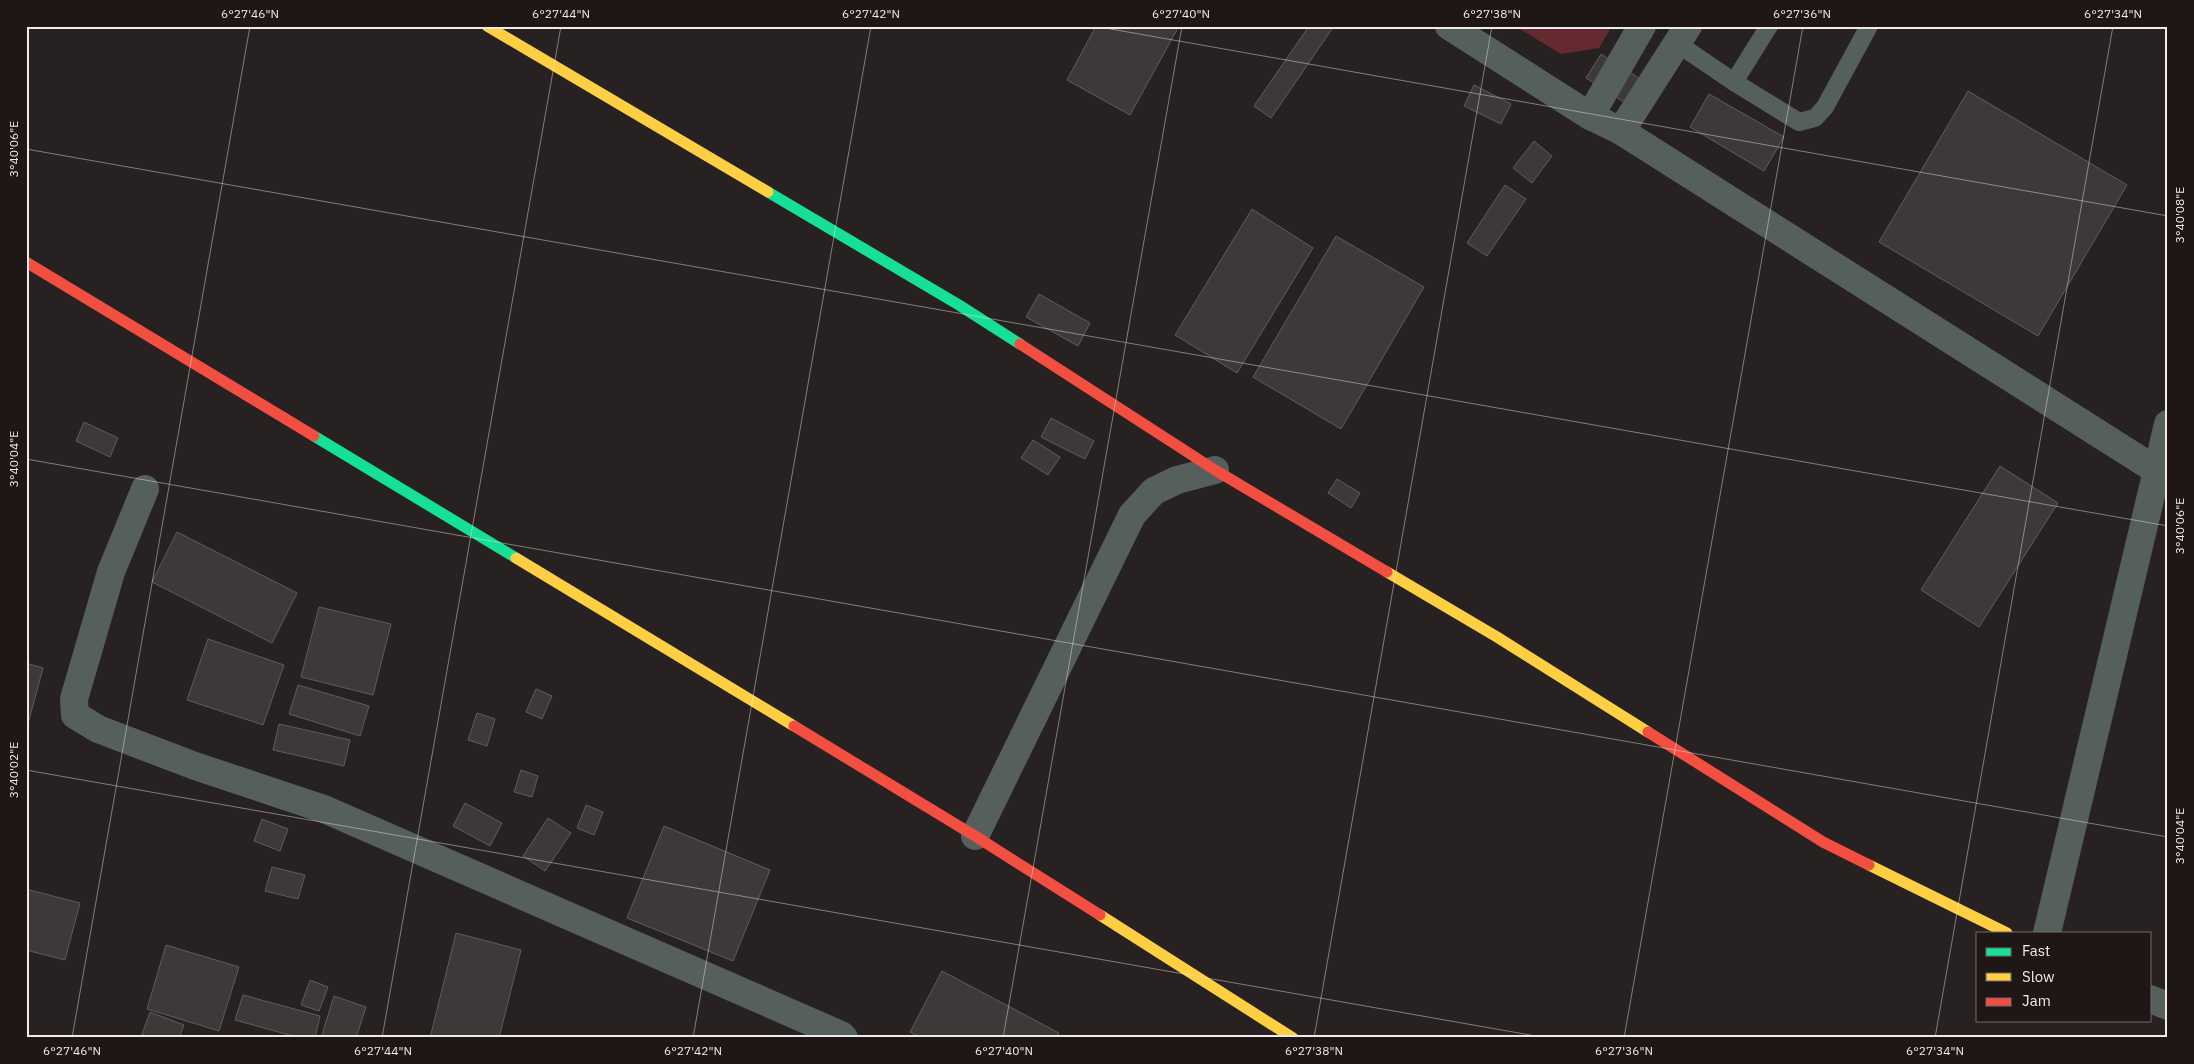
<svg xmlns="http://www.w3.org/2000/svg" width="2194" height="1064" font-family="'IBM Plex Sans',sans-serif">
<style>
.green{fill:#642a2f}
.building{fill:#3e3939;stroke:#615c5c}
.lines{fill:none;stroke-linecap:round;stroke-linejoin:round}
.lane{stroke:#555f5c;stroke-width:18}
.street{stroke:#555f5c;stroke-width:28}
.fast{stroke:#16e098;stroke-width:11}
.slow{stroke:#ffcf43;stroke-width:11}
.jam{stroke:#f24e42;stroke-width:11}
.ticks{fill:none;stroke:#f1eaea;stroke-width:1;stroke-opacity:0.45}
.neatline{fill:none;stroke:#f1eaea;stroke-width:2}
.ticks-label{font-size:12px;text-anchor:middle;fill:#f1eaea}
</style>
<rect width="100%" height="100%" fill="#272121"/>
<polygon class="green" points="1515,26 1612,26 1599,48 1561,54"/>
<g class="building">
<polygon points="1096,26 1179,26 1130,115 1067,80"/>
<polygon points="1309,26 1334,26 1271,118 1254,106"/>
<polygon points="1601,54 1656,89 1641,113 1586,78"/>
<polygon points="1474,85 1511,104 1501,124 1464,106"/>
<polygon points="1968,91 2127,185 2038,336 1879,242"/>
<polygon points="1709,94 1784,137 1764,171 1690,127"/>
<polygon points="1534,141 1552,156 1532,183 1513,168"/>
<polygon points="1505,185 1526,199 1487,256 1467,243"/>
<polygon points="1252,209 1313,248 1237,373 1175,335"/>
<polygon points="1336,236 1424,287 1341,429 1253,377"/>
<polygon points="1039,294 1090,323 1078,346 1026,317"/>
<polygon points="1051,418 1094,441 1085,459 1041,437"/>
<polygon points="84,422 118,438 110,457 76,441"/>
<polygon points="1033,440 1060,457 1048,475 1021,458"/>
<polygon points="2000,466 2058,503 1979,627 1921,590"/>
<polygon points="1337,479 1360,493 1351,508 1328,493"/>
<polygon points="177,532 297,593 272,643 152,582"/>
<polygon points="319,607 391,624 373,695 301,677"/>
<polygon points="208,639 284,665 263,725 187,700"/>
<polygon points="26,663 43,668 26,731"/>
<polygon points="298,685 369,706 360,736 289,714"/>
<polygon points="536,689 552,696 542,719 526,712"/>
<polygon points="477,713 495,719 487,746 468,740"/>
<polygon points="279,724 350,740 344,766 273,750"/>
<polygon points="521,770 538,776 532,797 514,792"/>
<polygon points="465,803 502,823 490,846 453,826"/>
<polygon points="586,805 603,812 594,835 577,828"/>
<polygon points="548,818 571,833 545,871 523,856"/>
<polygon points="262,819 288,829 280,851 254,841"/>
<polygon points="664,826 770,870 733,961 627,918"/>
<polygon points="272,867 305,875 298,899 265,891"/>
<polygon points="26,889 80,903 65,960 26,950"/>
<polygon points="456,933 521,950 499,1038 430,1038"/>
<polygon points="166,945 239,967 219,1031 147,1009"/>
<polygon points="942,971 1059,1033 1056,1038 921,1038 910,1032"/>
<polygon points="310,980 328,987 319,1011 301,1005"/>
<polygon points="243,995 320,1016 315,1038 300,1038 235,1020"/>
<polygon points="334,996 366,1007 356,1038 321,1038"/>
<polygon points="150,1012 184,1025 179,1038 151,1038 142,1034"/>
</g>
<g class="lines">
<g class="lane">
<polyline points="1678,44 1734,82 1799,122 1815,118 1825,107 1869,26"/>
<polyline points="1734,82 1769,26"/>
</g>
<g class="street">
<polyline points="1449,26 1590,116 1621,131 2156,470"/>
<polyline points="1590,116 1642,26"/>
<polyline points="1621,131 1688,26"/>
<polyline points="145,489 111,572 74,699 75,715 98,729 195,766 324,809 841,1035 844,1038"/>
<polyline points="975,836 1132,515 1154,491 1177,480 1215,470"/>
<polyline points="2047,933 2168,424"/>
<polyline points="2150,999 2168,1006"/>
</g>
<g class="fast">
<polyline points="768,192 959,305 1020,344"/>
<polyline points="314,436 516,558"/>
</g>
<g class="slow">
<polyline points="487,26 768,192"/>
<polyline points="516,558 794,726"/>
<polyline points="1387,572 1497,637 1648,732"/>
<polyline points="1869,865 2007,933"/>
<polyline points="1100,915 1293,1038"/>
</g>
<g class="jam">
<polyline points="26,262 314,436"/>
<polyline points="1020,344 1215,470 1387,572"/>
<polyline points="794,726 975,836 1100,915"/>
<polyline points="1648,732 1823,842 1869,865"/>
</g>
</g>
<path class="ticks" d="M1094,26L2168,216M26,149L2168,526M26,459L2168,837M26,770L1547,1038M72,1038L250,26M382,1038L561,26M693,1038L871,26M1003,1038L1182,26M1314,1038L1492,26M1624,1038L1803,26M1935,1038L2113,26"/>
<rect width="2194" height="1064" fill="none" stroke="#1f1616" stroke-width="55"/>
<rect x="1976" y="932" width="175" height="90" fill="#1f1616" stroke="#736b6b"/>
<rect x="1986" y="948" width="25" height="8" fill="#16e098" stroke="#736b6b"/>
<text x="2022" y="956" font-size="15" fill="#f1eaea">Fast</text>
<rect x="1986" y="973" width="25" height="8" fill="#ffcf43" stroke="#736b6b"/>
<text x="2022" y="982" font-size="15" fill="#f1eaea">Slow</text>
<rect x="1986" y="998" width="25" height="8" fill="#f24e42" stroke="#736b6b"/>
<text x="2022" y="1006" font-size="15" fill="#f1eaea">Jam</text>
<rect x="28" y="28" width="2138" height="1008" class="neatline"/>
<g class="ticks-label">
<text x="250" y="18">6°27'46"N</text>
<text x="561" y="18">6°27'44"N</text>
<text x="871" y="18">6°27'42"N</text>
<text x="1181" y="18">6°27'40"N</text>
<text x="1492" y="18">6°27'38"N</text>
<text x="1802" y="18">6°27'36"N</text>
<text x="2113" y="18">6°27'34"N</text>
<text transform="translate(14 149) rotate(-90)" y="4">3°40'06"E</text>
<text transform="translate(2180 215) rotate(-90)" y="4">3°40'08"E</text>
<text transform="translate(14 459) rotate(-90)" y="4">3°40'04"E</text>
<text transform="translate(2180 526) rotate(-90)" y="4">3°40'06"E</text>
<text transform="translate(14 770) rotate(-90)" y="4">3°40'02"E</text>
<text transform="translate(2180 836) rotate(-90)" y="4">3°40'04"E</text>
<text x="72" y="1055">6°27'46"N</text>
<text x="383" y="1055">6°27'44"N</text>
<text x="693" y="1055">6°27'42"N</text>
<text x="1004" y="1055">6°27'40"N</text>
<text x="1314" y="1055">6°27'38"N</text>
<text x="1624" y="1055">6°27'36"N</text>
<text x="1935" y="1055">6°27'34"N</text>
</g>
</svg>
